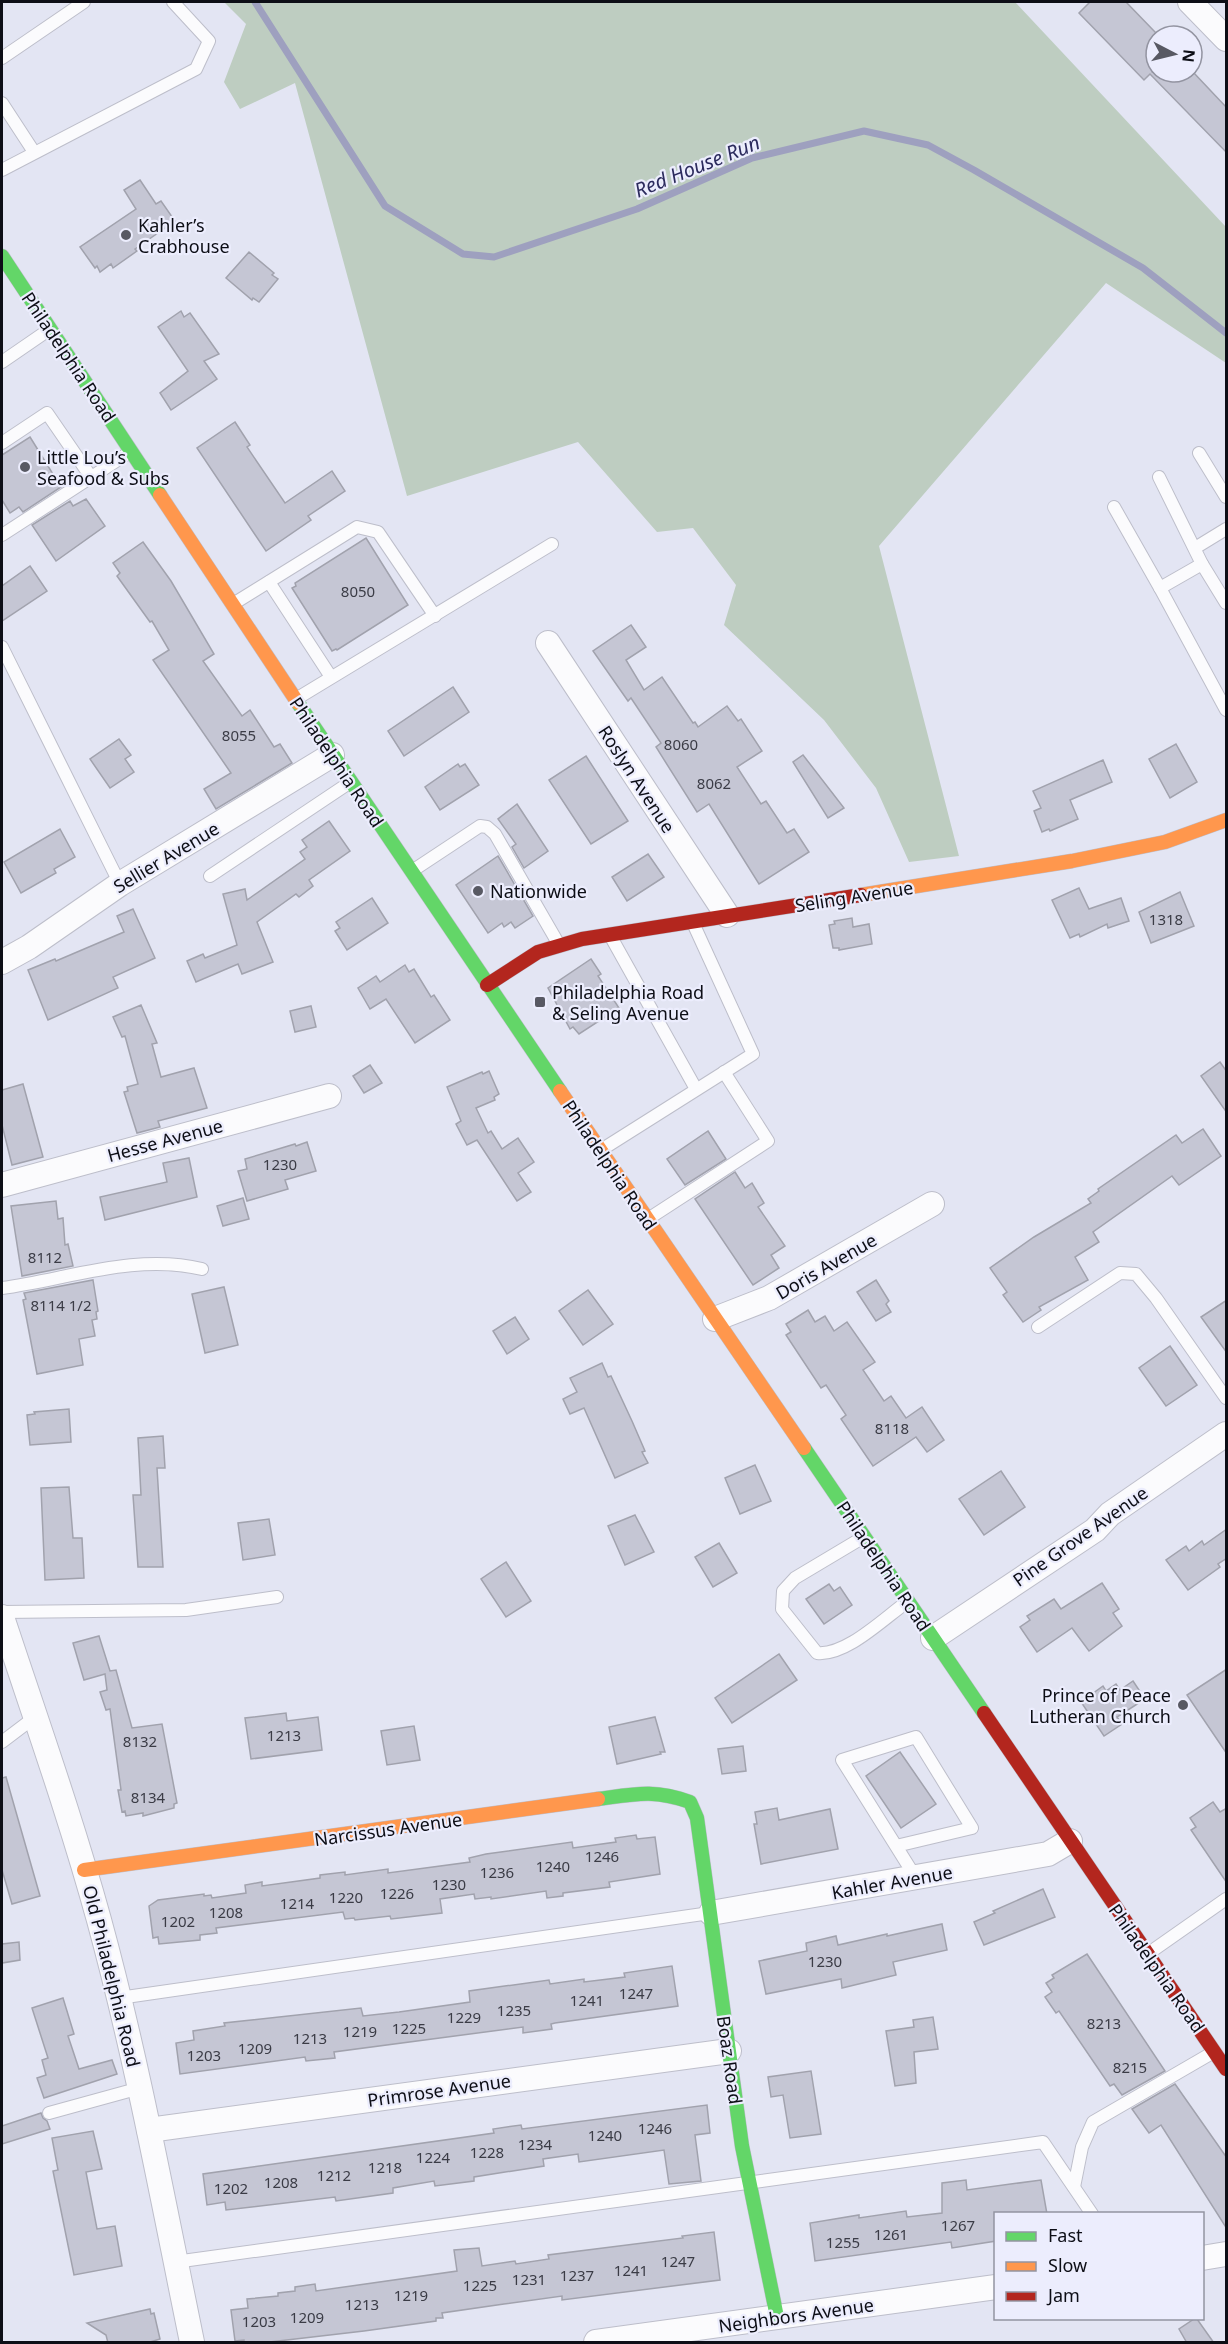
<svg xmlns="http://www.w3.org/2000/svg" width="1228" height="2344" font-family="'Noto Sans',sans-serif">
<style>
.forest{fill:#becdc1}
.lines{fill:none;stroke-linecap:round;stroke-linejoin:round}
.stream{stroke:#9ea0bf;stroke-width:7}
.building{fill:#c5c6d4;stroke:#a1a2ad;stroke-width:1.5}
.lane-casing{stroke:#bdbeca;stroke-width:14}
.street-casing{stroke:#bdbeca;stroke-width:26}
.fast-casing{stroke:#bdbeca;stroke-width:15}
.slow-casing{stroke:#bdbeca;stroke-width:15}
.jam-casing{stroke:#bdbeca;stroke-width:15}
.lane{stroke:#fbfbfd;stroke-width:12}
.street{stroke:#fbfbfd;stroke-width:24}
.fast{stroke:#63d668;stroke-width:14}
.slow{stroke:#ff974d;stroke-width:14}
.jam{stroke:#b3261e;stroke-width:14}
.poi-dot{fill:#585963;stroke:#ecedfd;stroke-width:2}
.labels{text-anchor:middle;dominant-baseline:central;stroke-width:4.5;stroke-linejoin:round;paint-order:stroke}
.number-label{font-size:15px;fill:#3b3c46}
.poi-label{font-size:18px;fill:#0d0e16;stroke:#ecedfd;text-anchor:start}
.street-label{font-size:18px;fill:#0d0e16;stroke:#ecedfd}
.water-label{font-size:20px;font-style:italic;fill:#2c2b5d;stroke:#ecedfd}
</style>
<rect width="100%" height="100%" fill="#e3e5f3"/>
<polygon class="forest" points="224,2 1015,2 1226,227 1226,363 1106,283 879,546 959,856 909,862 876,788 824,720 724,625 736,585 693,528 657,532 578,442 407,496 295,83 240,109 224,82 246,24"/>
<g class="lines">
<polyline class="stream" points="255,2 385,206 463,254 494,257 637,209 752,158 864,131 928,145 974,170 1143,268 1226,333"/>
</g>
<g class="building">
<polygon points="1090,2 1126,2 1156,33 1156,69 1153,72 1193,72 1227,108 1227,153 1150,74 1144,80 1079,13"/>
<polygon points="140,180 156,204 161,201 175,221 135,249 137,251 113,268 111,264 100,272 97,266 95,268 80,247 136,209 124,190"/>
<polygon points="249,252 274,273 272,275 278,279 259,302 253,298 252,300 226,278"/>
<polygon points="181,311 184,317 190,313 219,354 204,361 217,379 171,410 160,393 188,371 158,327"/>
<polygon points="235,422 250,445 247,447 285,503 332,471 345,491 308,516 311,520 266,551 197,448"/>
<polygon points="30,437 61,487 23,512 19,507 10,513 2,500 2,455"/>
<polygon points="86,499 105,526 56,561 32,525 70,501 73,506"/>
<polygon points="366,538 408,605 337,650 336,649 332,651 292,588 296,586 295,583"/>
<polygon points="143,542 171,581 214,654 203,661 242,716 250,710 274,747 280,744 292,763 216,809 204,789 231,773 153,660 169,650 152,621 150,622 117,576 120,573 113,563"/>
<polygon points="30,566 47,591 2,621 2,586"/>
<polygon points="631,625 646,647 626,660 644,690 662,677 693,723 695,722 698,727 727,706 738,721 741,719 762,751 737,767 761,804 766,801 787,833 794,829 809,852 759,884 709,804 697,812 656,747 661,743 631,698 628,701 593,651"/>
<polygon points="453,687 469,712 404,756 388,731"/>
<polygon points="119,739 131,755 125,759 134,772 110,788 90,759"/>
<polygon points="1176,744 1197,782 1170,798 1149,759"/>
<polygon points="803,755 844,808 828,818 793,762"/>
<polygon points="586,756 628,821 591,844 549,780"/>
<polygon points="1103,760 1112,782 1070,800 1078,819 1050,831 1049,829 1042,832 1034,811 1041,808 1033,791"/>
<polygon points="458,764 460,767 465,764 479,785 440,810 425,787"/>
<polygon points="517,804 548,851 524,868 512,847 516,844 498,819"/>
<polygon points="329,821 350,851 309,880 313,886 299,897 296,894 257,922 273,962 242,974 238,964 196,982 187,961 203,954 205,958 237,945 223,894 245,889 247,900 305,859 300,852 307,847 302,840"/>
<polygon points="60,829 75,857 54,869 56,873 21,893 4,862"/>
<polygon points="648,854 664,877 627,901 612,877"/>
<polygon points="498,856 533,916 515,928 511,922 504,927 502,923 488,933 456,885"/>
<polygon points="1079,888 1089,909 1121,898 1129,921 1108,928 1107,924 1080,937 1079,934 1070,938 1052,900"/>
<polygon points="1180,892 1194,926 1151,943 1139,912"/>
<polygon points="372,898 388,923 347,950 335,931 340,928 336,922"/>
<polygon points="133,909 155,958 113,977 118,988 48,1020 28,970 55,959 56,961 124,932 117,916"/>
<polygon points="852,918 853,927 869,924 872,944 839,950 839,948 833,948 829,925 835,924 834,921"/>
<polygon points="591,959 601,974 598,976 619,1008 579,1034 573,1027 570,1029 548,988"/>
<polygon points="405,965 409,972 414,969 431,997 434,995 450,1020 415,1043 386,999 370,1009 358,988 376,976 380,982"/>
<polygon points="141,1005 157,1043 152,1044 161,1077 194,1068 207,1108 158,1121 160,1127 137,1133 124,1092 128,1091 127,1087 138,1084 125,1036 122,1037 113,1017"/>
<polygon points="311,1006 316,1027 295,1032 290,1011"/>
<polygon points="1220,1062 1227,1072 1227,1113 1201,1076"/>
<polygon points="370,1065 382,1083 364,1093 353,1076"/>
<polygon points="489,1071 499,1094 494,1097 495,1100 476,1108 488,1133 491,1131 502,1149 518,1138 534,1162 518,1173 531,1192 517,1201 477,1140 467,1145 456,1124 461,1121 447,1087 482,1072 483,1074"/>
<polygon points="23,1084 43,1157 12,1165 2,1125 2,1090"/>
<polygon points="1203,1129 1221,1156 1179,1185 1172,1176 1093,1232 1099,1242 1075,1257 1088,1280 1039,1307 1041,1310 1023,1322 1003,1295 1007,1292 990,1268 1034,1237 1091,1203 1088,1199 1099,1191 1098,1189 1176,1135 1182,1143"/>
<polygon points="708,1131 726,1159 685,1185 667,1159"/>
<polygon points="307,1142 316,1171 285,1180 288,1189 247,1201 238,1171 247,1169 245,1159 295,1144 296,1146"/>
<polygon points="189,1158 197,1197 105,1220 100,1197 167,1182 163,1163"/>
<polygon points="735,1172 745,1188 752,1183 764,1203 758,1207 785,1246 771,1255 779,1268 753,1285 695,1199"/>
<polygon points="243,1198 249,1219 223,1226 217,1206"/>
<polygon points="56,1201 58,1219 63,1218 65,1245 68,1244 73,1266 22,1276 11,1206"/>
<polygon points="93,1280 98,1311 96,1312 97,1319 92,1320 95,1336 79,1339 83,1365 37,1374 23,1300 26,1299 24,1293"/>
<polygon points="876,1280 889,1301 886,1304 891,1312 876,1321 857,1292"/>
<polygon points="224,1287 238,1345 205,1353 192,1294"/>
<polygon points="588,1290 613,1324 583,1345 559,1311"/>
<polygon points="1227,1300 1227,1353 1201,1317"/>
<polygon points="808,1310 815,1322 825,1316 834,1331 847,1322 875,1362 863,1370 884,1401 891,1396 906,1418 922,1407 944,1440 927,1452 916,1437 873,1466 841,1419 846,1415 826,1385 821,1388 786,1335 791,1332 786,1324"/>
<polygon points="515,1317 529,1339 507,1354 493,1331"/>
<polygon points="1170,1346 1197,1385 1166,1406 1139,1368"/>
<polygon points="602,1363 608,1377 611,1376 632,1421 645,1451 642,1452 648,1463 615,1478 584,1408 570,1414 563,1399 577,1392 570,1378"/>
<polygon points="69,1409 71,1442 30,1445 27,1415 35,1414 34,1412"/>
<polygon points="163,1436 165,1468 157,1468 163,1567 138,1567 133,1495 141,1495 138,1438"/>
<polygon points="755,1465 771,1501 740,1514 725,1478"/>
<polygon points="1001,1471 1025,1507 984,1535 959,1499"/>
<polygon points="69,1487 73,1538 82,1538 84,1578 45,1580 41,1488"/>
<polygon points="635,1515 654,1552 625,1565 608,1526"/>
<polygon points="269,1519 275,1555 243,1560 238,1523"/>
<polygon points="1227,1529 1227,1558 1218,1564 1220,1567 1188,1590 1166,1560 1186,1546 1189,1551 1202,1541 1204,1545"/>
<polygon points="719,1543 737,1573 713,1587 695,1557"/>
<polygon points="506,1562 531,1601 506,1617 481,1579"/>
<polygon points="1102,1583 1119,1609 1113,1613 1122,1626 1089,1651 1072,1628 1037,1652 1020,1627 1030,1620 1027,1616 1054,1599 1061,1609"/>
<polygon points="829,1584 834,1591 840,1587 852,1605 824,1624 806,1599"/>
<polygon points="99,1636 110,1671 116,1670 132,1728 162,1724 177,1803 174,1804 174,1808 143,1816 143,1813 126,1816 125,1811 122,1812 118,1790 121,1790 110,1709 106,1710 100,1692 107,1690 105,1674 84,1680 73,1643"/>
<polygon points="779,1654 797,1680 732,1723 715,1698"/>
<polygon points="1227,1669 1227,1754 1187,1695"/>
<polygon points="1133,1681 1145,1699 1117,1717 1122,1724 1104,1736 1081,1702 1103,1686 1106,1691 1116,1684 1120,1690"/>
<polygon points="286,1713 287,1721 318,1717 322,1750 251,1759 245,1718"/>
<polygon points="655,1717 665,1752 660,1752 661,1754 617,1764 609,1727"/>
<polygon points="414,1726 420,1760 387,1765 381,1731"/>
<polygon points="743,1746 746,1771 722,1774 718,1749"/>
<polygon points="900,1752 936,1804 901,1828 866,1776"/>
<polygon points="6,1777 40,1896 12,1904 2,1870 2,1778"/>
<polygon points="1213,1802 1220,1812 1227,1808 1227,1883 1191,1830 1196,1827 1190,1818"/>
<polygon points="777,1808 779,1820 830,1809 838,1849 761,1864 754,1824 757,1824 755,1812"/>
<polygon points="636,1835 637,1839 655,1837 660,1874 609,1882 610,1887 563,1893 563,1896 547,1898 546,1891 491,1899 491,1897 475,1899 474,1894 440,1899 442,1913 391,1919 390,1916 355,1920 354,1918 345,1919 343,1912 216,1928 217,1933 200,1935 200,1940 159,1944 158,1937 153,1938 149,1906 158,1900 204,1894 204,1896 211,1895 212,1898 246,1893 245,1885 262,1882 262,1886 320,1878 320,1875 345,1872 345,1875 388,1869 388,1873 470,1862 469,1858 486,1854 572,1842 573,1848 616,1842 615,1838"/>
<polygon points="1043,1889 1055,1917 984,1945 974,1922 995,1913 993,1911"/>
<polygon points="942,1924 947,1950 893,1962 896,1975 842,1988 841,1979 766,1994 759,1961 807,1951 806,1943 836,1936 838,1945 887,1934 887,1936"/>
<polygon points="19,1942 20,1960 2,1963 2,1944"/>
<polygon points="1087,1954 1165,2071 1122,2095 1114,2084 1110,2086 1059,2011 1056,2013 1045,1997 1052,1992 1046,1983 1054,1978 1052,1975"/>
<polygon points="672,1966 678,2006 555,2023 551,2024 552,2029 523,2033 523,2027 334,2052 335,2058 306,2061 305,2057 180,2074 176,2043 194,2040 193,2031 225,2026 224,2023 361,2008 363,2016 399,2012 470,2002 469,1991 549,1980 550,1984 584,1979 584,1982 625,1977 624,1973"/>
<polygon points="63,1998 74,2034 68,2036 79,2069 112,2060 117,2074 44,2098 37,2078 46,2075 42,2060 48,2058 32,2008"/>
<polygon points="933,2017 938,2049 914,2052 916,2083 895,2086 886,2031 914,2027 913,2020"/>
<polygon points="811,2071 821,2134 790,2138 783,2095 771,2097 768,2077"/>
<polygon points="1175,2084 1227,2158 1227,2229 1161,2125 1149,2133 1132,2109"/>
<polygon points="707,2105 710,2133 695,2135 701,2181 669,2184 664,2150 579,2162 578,2154 543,2159 544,2166 474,2177 474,2181 435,2186 434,2181 393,2188 393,2193 336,2201 335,2197 226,2210 225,2202 207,2205 203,2174 494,2133 493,2129 521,2125 522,2129"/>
<polygon points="41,2113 43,2118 47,2121 50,2129 2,2144 2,2126"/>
<polygon points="93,2131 102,2169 86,2172 97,2229 115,2226 122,2266 74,2275 53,2171 58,2170 52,2138"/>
<polygon points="966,2180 967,2190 1041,2180 1047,2214 996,2214 996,2241 952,2248 951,2242 815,2261 810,2223 859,2215 859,2218 906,2211 907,2217 942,2213 942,2183"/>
<polygon points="714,2232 720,2280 562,2300 562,2296 504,2304 442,2313 443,2318 436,2318 436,2321 364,2331 261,2343 244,2343 244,2340 235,2341 231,2310 248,2308 247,2299 278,2296 278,2293 295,2291 295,2287 315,2284 316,2291 457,2271 454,2250 479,2248 482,2266 515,2261 516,2264 549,2259 548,2255 683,2238 682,2236"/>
<polygon points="150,2309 151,2314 154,2313 160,2339 147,2343 108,2343 106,2335 87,2323"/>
<polygon points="1194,2319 1197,2319 1214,2343 1187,2343 1179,2329"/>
</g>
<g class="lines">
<defs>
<g id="lane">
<polyline points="2,58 84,2"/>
<polyline points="2,103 34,152"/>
<polyline points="2,170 196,69 209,41 173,2"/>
<polyline points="2,362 50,329"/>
<polyline points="2,443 47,413 91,477"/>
<polyline points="1199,453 1226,497"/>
<polyline points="1159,477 1202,564 1226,603"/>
<polyline points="1114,507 1160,588"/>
<polyline points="2,535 130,452"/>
<polyline points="1195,548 1226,529"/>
<polyline points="1202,564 1160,588 1226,710"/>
<polyline points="269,582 331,677"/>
<polyline points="233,604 357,527 378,532 435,616"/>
<polyline points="2,647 120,884"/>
<polyline points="296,699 552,544"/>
<polyline points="412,871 480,826 487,827 495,834 558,943"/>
<polyline points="210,876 349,783"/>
<polyline points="611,937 696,1089"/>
<polyline points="601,1150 753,1054 693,923"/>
<polyline points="648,1219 768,1141 724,1072"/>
<path d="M2,1288C68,1279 136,1253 202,1269"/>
<polyline points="1038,1327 1120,1273 1136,1274 1156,1298 1226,1398"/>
<path d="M862,1538L795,1578L783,1591L782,1609L817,1653C846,1656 883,1619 907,1602"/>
<polyline points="2,1612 186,1610 277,1597"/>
<polyline points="2,1742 35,1717"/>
<polyline points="896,1846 842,1760 916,1737 972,1828 896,1846 916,1878"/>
<polyline points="1149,1953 1226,1899"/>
<polyline points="119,1998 710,1913"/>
<polyline points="49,2113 140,2088"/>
<polyline points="1074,2187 1082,2147 1093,2122 1212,2053"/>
<polyline points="175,2262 1043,2142 1092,2214"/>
</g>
<g id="street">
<polyline points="1190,2 1226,39"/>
<polyline points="548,643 727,915"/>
<polyline points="2,962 29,947 120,884 332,755"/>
<polyline points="2,1185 329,1096"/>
<polyline points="715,1319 769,1298 932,1204"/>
<path d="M2,1617C35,1717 71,1818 99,1920C137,2059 163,2201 192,2342"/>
<polyline points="933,1638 1095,1530 1110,1514 1226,1434"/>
<polyline points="711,1913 1048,1854 1070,1841"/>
<polyline points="149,2130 729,2051"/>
<polyline points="1202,2258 1226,2254"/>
<polyline points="596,2342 996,2287"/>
</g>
<g id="fast">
<polyline points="2,256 160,495"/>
<polyline points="298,703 560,1091"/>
<polyline points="804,1448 984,1713"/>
<path d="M598,1799C635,1794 654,1789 690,1802L697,1818L742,2146L777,2317"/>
</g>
<g id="slow">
<polyline points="160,495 298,703"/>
<polyline points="861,895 1072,861 1165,842 1226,820"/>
<polyline points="560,1091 804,1448"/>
<polyline points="84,1870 598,1799"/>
</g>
<g id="jam">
<polyline points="487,985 538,952 582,939 861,895"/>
<polyline points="984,1713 1226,2069"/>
</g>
</defs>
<use href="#lane" class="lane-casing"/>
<use href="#street" class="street-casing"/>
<use href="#fast" class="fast-casing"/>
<use href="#slow" class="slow-casing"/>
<use href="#jam" class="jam-casing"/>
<use href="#lane" class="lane"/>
<use href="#street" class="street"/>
<use href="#fast" class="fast"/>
<use href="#slow" class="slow"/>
<use href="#jam" class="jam"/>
</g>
<g class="poi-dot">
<circle cx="126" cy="235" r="6"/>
<circle cx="25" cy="467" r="6"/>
<circle cx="478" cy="891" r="6"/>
<rect x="534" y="996" width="12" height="12" rx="3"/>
<circle cx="1183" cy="1705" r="6"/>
</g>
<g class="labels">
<g class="number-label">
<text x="358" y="591">8050</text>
<text x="239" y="735">8055</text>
<text x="681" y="744">8060</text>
<text x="714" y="783">8062</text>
<text x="1166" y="919">1318</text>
<text x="280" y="1164">1230</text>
<text x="45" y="1257">8112</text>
<text x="61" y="1305">8114 1/2</text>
<text x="892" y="1428">8118</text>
<text x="284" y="1735">1213</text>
<text x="140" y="1741">8132</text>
<text x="148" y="1797">8134</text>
<text x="602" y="1856">1246</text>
<text x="553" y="1866">1240</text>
<text x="497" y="1872">1236</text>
<text x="449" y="1884">1230</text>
<text x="397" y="1893">1226</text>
<text x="346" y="1897">1220</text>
<text x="297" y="1903">1214</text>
<text x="226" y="1912">1208</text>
<text x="178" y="1921">1202</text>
<text x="825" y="1961">1230</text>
<text x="636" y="1993">1247</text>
<text x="587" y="2000">1241</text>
<text x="514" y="2010">1235</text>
<text x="464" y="2017">1229</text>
<text x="1104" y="2023">8213</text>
<text x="409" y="2028">1225</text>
<text x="360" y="2031">1219</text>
<text x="310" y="2038">1213</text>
<text x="255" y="2048">1209</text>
<text x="204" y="2055">1203</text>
<text x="1130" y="2067">8215</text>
<text x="655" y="2128">1246</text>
<text x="605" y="2135">1240</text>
<text x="535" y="2144">1234</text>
<text x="487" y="2152">1228</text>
<text x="433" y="2157">1224</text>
<text x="385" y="2167">1218</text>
<text x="334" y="2175">1212</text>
<text x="281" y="2182">1208</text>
<text x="231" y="2188">1202</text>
<text x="958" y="2225">1267</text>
<text x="891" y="2234">1261</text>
<text x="843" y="2242">1255</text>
<text x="678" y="2261">1247</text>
<text x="631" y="2270">1241</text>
<text x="577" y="2275">1237</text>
<text x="529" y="2279">1231</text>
<text x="480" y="2285">1225</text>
<text x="411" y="2295">1219</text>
<text x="362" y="2304">1213</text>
<text x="307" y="2317">1209</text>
<text x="259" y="2321">1203</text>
</g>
<g class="poi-label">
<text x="138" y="225">Kahler’s<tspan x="138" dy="21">Crabhouse</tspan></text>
<text x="37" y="457">Little Lou’s<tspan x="37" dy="21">Seafood &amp; Subs</tspan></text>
<text x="490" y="891">Nationwide</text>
<text x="552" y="992">Philadelphia Road<tspan x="552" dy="21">&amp; Seling Avenue</tspan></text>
<text x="1171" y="1695" text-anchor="end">Prince of Peace<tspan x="1171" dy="21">Lutheran Church</tspan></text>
</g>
<g class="street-label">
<text transform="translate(69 357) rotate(56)">Philadelphia Road</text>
<text transform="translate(337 762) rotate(56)">Philadelphia Road</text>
<text transform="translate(637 779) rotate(57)">Roslyn Avenue</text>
<text transform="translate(166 857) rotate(-31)">Sellier Avenue</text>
<text transform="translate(854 896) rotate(-9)">Seling Avenue</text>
<text transform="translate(165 1140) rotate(-15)">Hesse Avenue</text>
<text transform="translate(610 1165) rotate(56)">Philadelphia Road</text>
<text transform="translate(826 1266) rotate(-30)">Doris Avenue</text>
<text transform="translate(1080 1536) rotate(-35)">Pine Grove Avenue</text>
<text transform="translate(884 1566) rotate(56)">Philadelphia Road</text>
<text transform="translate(388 1829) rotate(-8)">Narcissus Avenue</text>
<text transform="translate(892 1882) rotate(-10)">Kahler Avenue</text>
<text transform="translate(1157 1968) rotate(55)">Philadelphia Road</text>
<text transform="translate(112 1976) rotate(76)">Old Philadelphia Road</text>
<text transform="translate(730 2060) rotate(82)">Boaz Road</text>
<text transform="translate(439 2090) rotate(-8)">Primrose Avenue</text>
<text transform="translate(796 2315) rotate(-8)">Neighbors Avenue</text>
</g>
<g class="water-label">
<text transform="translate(697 166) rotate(-22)">Red House Run</text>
</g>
</g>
<rect width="1228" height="2344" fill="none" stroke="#0d0e16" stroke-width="6"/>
<rect x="994" y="2212" width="210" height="108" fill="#ecedfd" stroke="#9394a1" stroke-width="1.5"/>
<rect x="1006" y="2232" width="30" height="9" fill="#63d668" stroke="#9394a1" stroke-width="1.5"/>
<text x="1048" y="2242" font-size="18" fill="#0d0e16">Fast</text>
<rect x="1006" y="2262" width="30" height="9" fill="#ff974d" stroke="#9394a1" stroke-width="1.5"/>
<text x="1048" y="2272" font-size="18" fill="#0d0e16">Slow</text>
<rect x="1006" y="2292" width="30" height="9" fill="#b3261e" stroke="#9394a1" stroke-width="1.5"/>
<text x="1048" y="2302" font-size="18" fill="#0d0e16">Jam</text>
<g transform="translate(1174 54) rotate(97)"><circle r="28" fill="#ecedfd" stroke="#9394a1" stroke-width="1.5"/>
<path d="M0-4.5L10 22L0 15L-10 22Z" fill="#585963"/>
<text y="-9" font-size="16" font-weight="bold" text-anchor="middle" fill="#0d0e16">N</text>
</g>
</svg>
